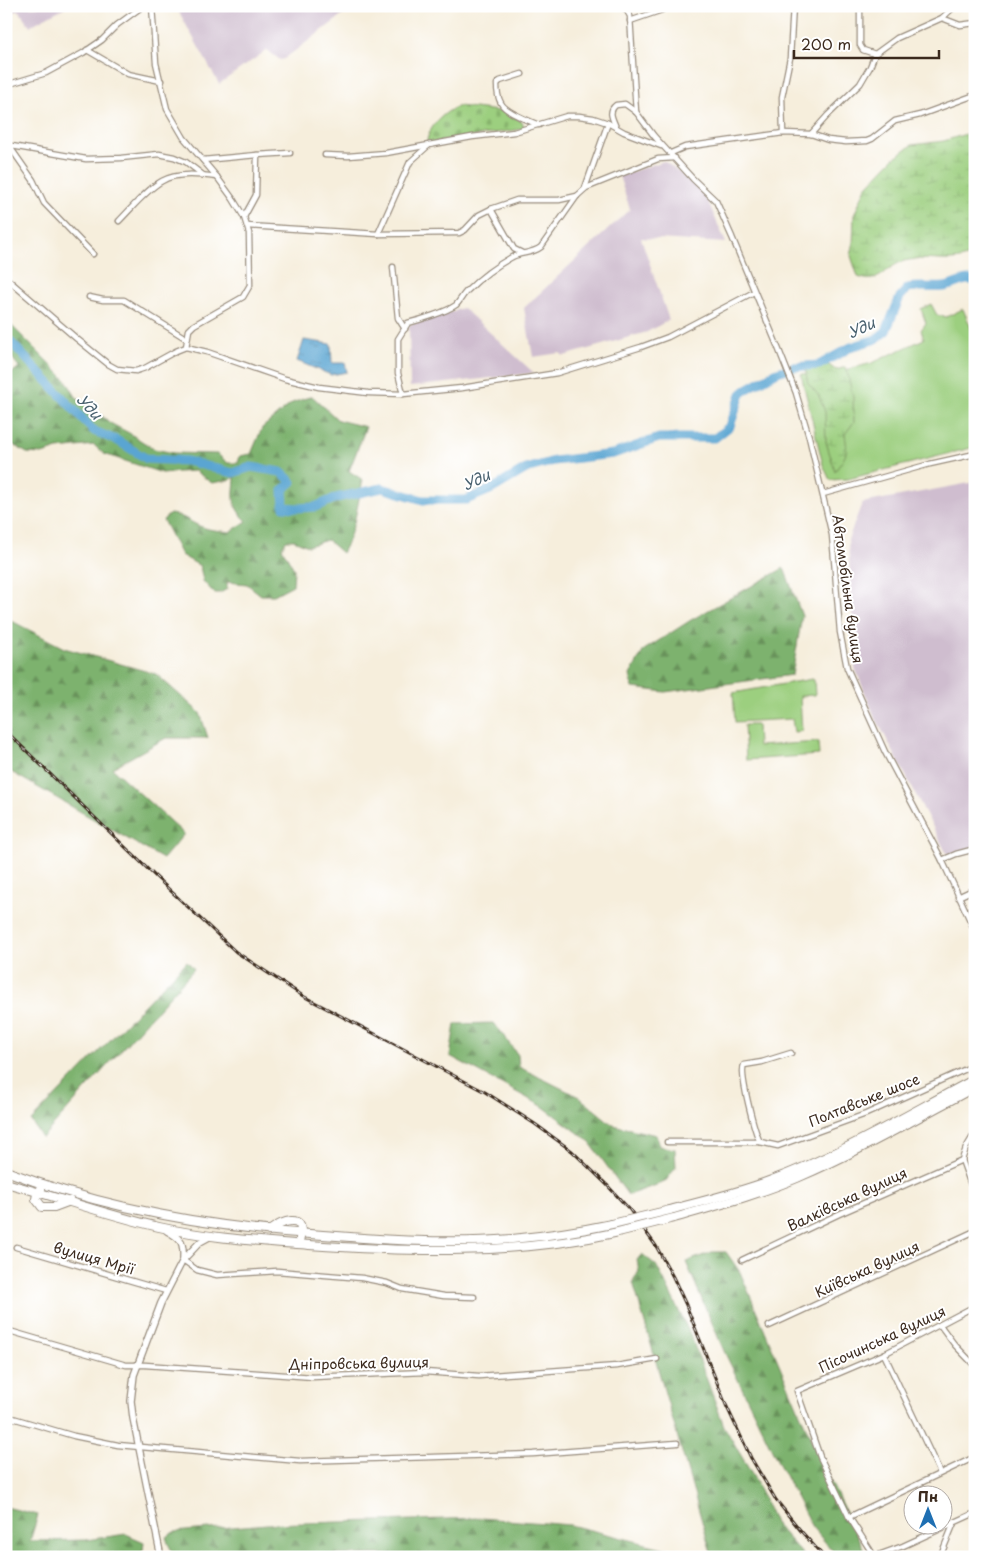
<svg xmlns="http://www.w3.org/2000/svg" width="981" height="1563" font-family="'Playpen Sans',sans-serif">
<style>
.industrial{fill:#cfbdcf}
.grass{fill:#9ccf7f;stroke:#6c7c4e}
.forest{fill:url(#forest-firs);stroke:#5c6e46}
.wetland{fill:url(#wetland-marsh);stroke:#6c7c4e}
.cemetery{fill:url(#cemetery-stones);stroke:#6c7c4e}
.water{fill:url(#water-ripples);stroke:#4a6878}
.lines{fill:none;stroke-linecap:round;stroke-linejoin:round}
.river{stroke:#5aa5d2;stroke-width:9}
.minor-casing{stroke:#988c7d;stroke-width:7}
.tertiary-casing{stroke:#988c7d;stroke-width:8}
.trunk-casing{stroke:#988c7d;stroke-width:10}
.minor{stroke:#fff;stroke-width:4.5}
.tertiary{stroke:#fff;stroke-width:5.5}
.trunk{stroke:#fff;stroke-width:8}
.rail-casing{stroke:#3b2a1e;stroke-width:3}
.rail{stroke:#fff;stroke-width:1;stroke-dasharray:4;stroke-linecap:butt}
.trunk-bridge-casing{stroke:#988c7d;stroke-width:10;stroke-linecap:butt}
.trunk-bridge{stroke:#fff;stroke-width:8}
.labels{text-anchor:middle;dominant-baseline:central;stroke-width:4;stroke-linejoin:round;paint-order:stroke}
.street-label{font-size:14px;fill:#3b2a1e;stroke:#fff}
.water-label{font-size:15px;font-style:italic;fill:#49616f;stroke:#fff}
</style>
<defs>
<pattern id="forest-firs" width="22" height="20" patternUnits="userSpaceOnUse" patternTransform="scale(1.25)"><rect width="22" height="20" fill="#7db26e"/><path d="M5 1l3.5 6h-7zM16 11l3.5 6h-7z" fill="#68915a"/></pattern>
<pattern id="wetland-marsh" width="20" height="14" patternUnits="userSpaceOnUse" patternTransform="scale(1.25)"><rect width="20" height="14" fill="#9ccf7f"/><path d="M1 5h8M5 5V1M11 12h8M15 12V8" fill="none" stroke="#87b26d"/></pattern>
<pattern id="cemetery-stones" width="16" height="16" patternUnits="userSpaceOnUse" patternTransform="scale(1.25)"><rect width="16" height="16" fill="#9ccf7f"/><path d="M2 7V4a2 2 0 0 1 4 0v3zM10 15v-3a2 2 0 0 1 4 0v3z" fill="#87b26d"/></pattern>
<pattern id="water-ripples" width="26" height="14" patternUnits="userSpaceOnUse" patternTransform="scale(1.25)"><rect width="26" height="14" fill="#5aa5d2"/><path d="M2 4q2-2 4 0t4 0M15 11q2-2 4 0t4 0" fill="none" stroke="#4c87aa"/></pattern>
</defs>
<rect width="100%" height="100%" fill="#fff"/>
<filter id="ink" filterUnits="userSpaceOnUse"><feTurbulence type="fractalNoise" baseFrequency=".02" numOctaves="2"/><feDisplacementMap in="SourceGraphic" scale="10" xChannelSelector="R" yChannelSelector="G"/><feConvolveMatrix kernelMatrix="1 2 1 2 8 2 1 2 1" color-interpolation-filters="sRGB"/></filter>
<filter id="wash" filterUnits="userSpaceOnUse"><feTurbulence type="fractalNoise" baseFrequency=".0096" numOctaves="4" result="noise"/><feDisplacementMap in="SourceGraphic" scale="20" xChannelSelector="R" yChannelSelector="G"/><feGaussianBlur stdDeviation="1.12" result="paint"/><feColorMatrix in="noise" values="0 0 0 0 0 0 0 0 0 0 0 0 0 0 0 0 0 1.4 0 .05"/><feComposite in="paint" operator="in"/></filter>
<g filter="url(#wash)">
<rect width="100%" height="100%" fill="#f6eedc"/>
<g class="industrial">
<polygon points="6,6 16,7 67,6 30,26 17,8 18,10 6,16"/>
<polygon points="180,6 355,6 284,59 280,60 267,50 219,84 179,12"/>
<polygon points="664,161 703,190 726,243 641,238 669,320 647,332 564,356 560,353 533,357 524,308 630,209 619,176"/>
<polygon points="463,308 534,373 410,387 409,325"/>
<polygon points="975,482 975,849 947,854 874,715 855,668 848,540 862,503"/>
</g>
<g class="grass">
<polygon points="931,304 937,315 946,317 963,309 972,330 975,329 975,447 848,479 830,480 823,465 801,374 838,372 872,363 924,339 921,330 926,323 921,309"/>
<polygon points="812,679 814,680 815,695 800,696 802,731 794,732 792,719 735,722 733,693"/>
<polygon points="744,725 757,725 758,746 818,742 819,755 746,760"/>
</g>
<g class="forest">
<path d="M6,320L66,380L76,397L94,409L110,423L129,433L154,449L174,453L217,454L228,463H238L240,456L251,454L262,428L292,403L312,396L338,420L366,427L349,471L363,480C357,505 355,531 342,553L327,540L308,546L294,540H286L282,548L294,569L293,585L274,595H261L247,584L227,582V589L220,593H214L203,581L200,566L181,555L163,520L170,514C187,516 191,524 205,528C210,530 223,531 230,532L247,521C230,506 234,497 235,477L230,480L212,483L195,471L162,473L104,454L94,445L58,449L42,454L27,453L10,443L6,434V378L19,367L12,358L6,353Z"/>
<polygon points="784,568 802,616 792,675 665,692 633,688 630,675 644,650 691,620"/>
<polygon points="6,618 64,648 156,674 200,713 208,738 166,738 112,768 184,834 163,859 6,769"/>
<polygon points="187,961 194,969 42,1138 31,1121"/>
<polygon points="494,1023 518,1055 519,1067 579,1097 613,1125 656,1135 659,1146 675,1149 676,1167 665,1182 628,1195 588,1140 542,1106 450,1056 455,1024"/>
<polygon points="712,1252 726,1252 740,1272 819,1458 867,1556 866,1557 838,1557 812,1527 779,1464 724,1351 686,1262"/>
<path d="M642,1254L656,1265L665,1282L690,1334L724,1426L754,1478L776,1525L805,1557H510L407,1554L182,1557C172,1554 169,1547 166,1537L174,1532L267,1524L481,1518L570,1525L675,1551L712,1556L633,1282L639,1271L637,1260Z"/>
<polygon points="6,1507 38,1515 30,1541 86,1540 126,1534 144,1542 143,1551 129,1557 6,1557"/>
</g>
<g class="wetland">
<path d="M975,131V256C966,256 960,260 952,260C936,261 919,257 904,261C884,267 881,286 858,277L851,256L853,246L854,215L866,187L895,157L912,145L944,141Z"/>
<path d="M826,363L836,370L846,367L853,397L854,422L845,434C848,454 847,455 835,471L826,442L825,412L819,396L808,383L805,369Z"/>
</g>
<path class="cemetery" d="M459,106L506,112L521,121L524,126L523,129L429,143L427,140C430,125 445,111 459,106Z"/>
<polygon class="water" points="304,340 331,344 332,363 345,363 347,372 331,375 297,361"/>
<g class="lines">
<path class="river" d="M6,337L94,431L118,441L147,459L187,461L233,473L251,467L281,472L292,482L283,490L284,507L297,508L315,507L336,498L382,488L423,500H466L492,489L526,469L554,461L613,454L659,438H715L730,426L741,394L747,389L777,372L794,367L819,365L851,347L876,339L886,331L900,297L908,288C920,286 932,288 944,287C955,286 963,277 975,281"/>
</g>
</g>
<g filter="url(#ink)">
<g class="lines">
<defs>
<g id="minor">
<polyline points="152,6 156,63 167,109 184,138 217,177 233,199 244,217 249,233 250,285 243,297 194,325 189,330 186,347"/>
<polyline points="624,6 630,16 636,112"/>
<polyline points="860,6 860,45 863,50 875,54"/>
<polyline points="942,18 960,25 975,23"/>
<polyline points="630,21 662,10"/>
<polyline points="87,50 128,74 161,81"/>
<path d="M522,74L500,81L497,84C497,89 498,98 501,103C505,112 529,121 539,125"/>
<polyline points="6,85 46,73 83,53 102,40 117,25 143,6"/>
<path d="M616,127C612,118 608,111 616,105L625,104L636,112L654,136L693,179L716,201L732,237L779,350L796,393L809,437L832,535L840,632L847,668L885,752L942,860L975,931"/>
<polyline points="783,133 782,97 790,58 793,6"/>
<polyline points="811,134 828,115 860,84 870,67 875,54 897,38 942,18 955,6"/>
<polyline points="6,145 86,159 121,158 159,154 174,157 186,162 203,175"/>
<polyline points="10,147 33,180 44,203 93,254"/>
<polyline points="671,153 685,147 783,133 811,134 828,140 846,142 867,141 872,139 895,121 920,115 975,95"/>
<polyline points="325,155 348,156 386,153 472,137 514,132 567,116 579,116 593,118 608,123 624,132 661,146"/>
<polyline points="203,160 257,155 290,153"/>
<polyline points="585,188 608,123"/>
<polyline points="491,209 514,249 522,253"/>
<polyline points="244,217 256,195 257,155"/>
<path d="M119,221C132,208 146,190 162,181C177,172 201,175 217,177"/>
<polyline points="247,226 378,234 459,233 465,230 479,215 491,209 517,200 559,200 577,196"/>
<polyline points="378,234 410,162 429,145"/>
<polyline points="393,267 398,318 405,329"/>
<polyline points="6,278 77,339 108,364 117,369 136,371 145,368 176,351 186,347 207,352 285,379 319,387 368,393 403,394 462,388 557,373 641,347 668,337 754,292"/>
<polyline points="89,297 103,300 124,300 187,339"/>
<path d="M403,394L398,373V339L408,323C420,320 446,312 456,305C460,301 463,294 468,290C481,277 496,266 512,257C522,252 532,254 541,247L577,196L586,188L658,159L675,158"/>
<polyline points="823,494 930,464 975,454"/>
<polyline points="942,860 956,854 975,849"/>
<polyline points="958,897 975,889"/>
<polyline points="667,1142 760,1142 778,1146 866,1114 975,1065"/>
<path d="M760,1142C755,1133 739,1074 744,1065L762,1062L791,1053"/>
<polyline points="962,1160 975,1196"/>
<polyline points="962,1160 966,1148 975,1133"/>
<polyline points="16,1247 166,1291"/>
<polyline points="183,1260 197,1270 217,1275 277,1271 362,1278 387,1283 402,1289 444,1296 474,1297"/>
<polyline points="742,1260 839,1214 962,1160"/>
<polyline points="940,1325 954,1344 975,1366"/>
<polyline points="769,1326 975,1231"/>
<polyline points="6,1330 126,1365 145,1365 313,1377 425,1372 479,1376 617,1366 657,1359"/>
<polyline points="884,1354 940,1473"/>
<polyline points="6,1416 74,1436 118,1445 300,1461 533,1454 677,1443"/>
<polyline points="849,1517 975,1457"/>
<polyline points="874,1556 849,1517 820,1457 797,1391 884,1354 975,1306"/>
<polyline points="873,1557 903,1546 975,1513"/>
<polyline points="940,1557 954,1523"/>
</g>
<g id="tertiary">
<path d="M167,1231C182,1239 184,1243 183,1260"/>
<polyline points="161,1557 133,1418 131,1401 134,1375 161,1303 183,1260 200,1242 211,1236"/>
</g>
<g id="trunk">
<path d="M6,1171C108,1210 215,1228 323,1235C385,1240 449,1244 512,1239C546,1236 579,1231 612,1224"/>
<path d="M6,1183C57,1197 107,1215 159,1227C208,1238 259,1241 309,1245C411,1252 514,1255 614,1233"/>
<polyline points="41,1189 37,1194 36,1199 42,1207 54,1207 70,1201"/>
<path d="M670,1210C703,1201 737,1193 769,1181C841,1155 908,1114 975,1079"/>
<path d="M674,1218C715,1206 757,1195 797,1178C858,1152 917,1118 975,1087"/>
<path d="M269,1231C281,1222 306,1211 300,1238"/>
</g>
</defs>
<use href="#minor" class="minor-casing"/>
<use href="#tertiary" class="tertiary-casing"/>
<use href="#trunk" class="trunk-casing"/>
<use href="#minor" class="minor"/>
<use href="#tertiary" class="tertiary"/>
<use href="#trunk" class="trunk"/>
<defs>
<polyline id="rail" points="6,731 158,879 236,952 303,996 485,1092 535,1124 572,1151 607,1185 630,1210 656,1246 673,1277 686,1305 726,1405 751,1458 776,1500 801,1531 824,1557"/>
</defs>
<use href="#rail" class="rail-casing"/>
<use href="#rail" class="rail"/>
<defs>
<g id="trunk-bridge">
<polyline points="612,1224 670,1210"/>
<polyline points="614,1233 674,1218"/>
</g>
</defs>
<use href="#trunk-bridge" class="trunk-bridge-casing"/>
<use href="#trunk-bridge" class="trunk-bridge"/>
</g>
</g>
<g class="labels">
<g class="street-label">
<text transform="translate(848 589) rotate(82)">Автомобільна вулиця</text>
<text transform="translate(864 1100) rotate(-22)">Полтавське шосе</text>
<text transform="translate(847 1199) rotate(-25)">Валківська вулиця</text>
<text transform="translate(94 1258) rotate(16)">вулиця Мрії</text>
<text transform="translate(867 1269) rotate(-25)">Київська вулиця</text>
<text transform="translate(882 1339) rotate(-25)">Пісочинська вулиця</text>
<text transform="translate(359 1363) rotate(-1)">Дніпровська вулиця</text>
</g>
<g class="water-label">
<text transform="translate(861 327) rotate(-25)">Уди</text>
<text transform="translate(90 406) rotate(47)">Уди</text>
<text transform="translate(476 479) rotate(-25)">Уди</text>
</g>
</g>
<rect width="981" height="1563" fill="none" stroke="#fff" stroke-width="25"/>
<g transform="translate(928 1510)"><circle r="24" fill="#ffffff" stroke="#b1aaa5"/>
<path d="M0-4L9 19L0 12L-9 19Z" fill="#1f6fb2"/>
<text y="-8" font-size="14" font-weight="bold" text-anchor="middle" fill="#3b2a1e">Пн</text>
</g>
<path d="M794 50v8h145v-8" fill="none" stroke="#3b2a1e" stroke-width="2.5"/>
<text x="801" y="50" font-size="15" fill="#3b2a1e" stroke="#ffffff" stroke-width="4" paint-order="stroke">200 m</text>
</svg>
